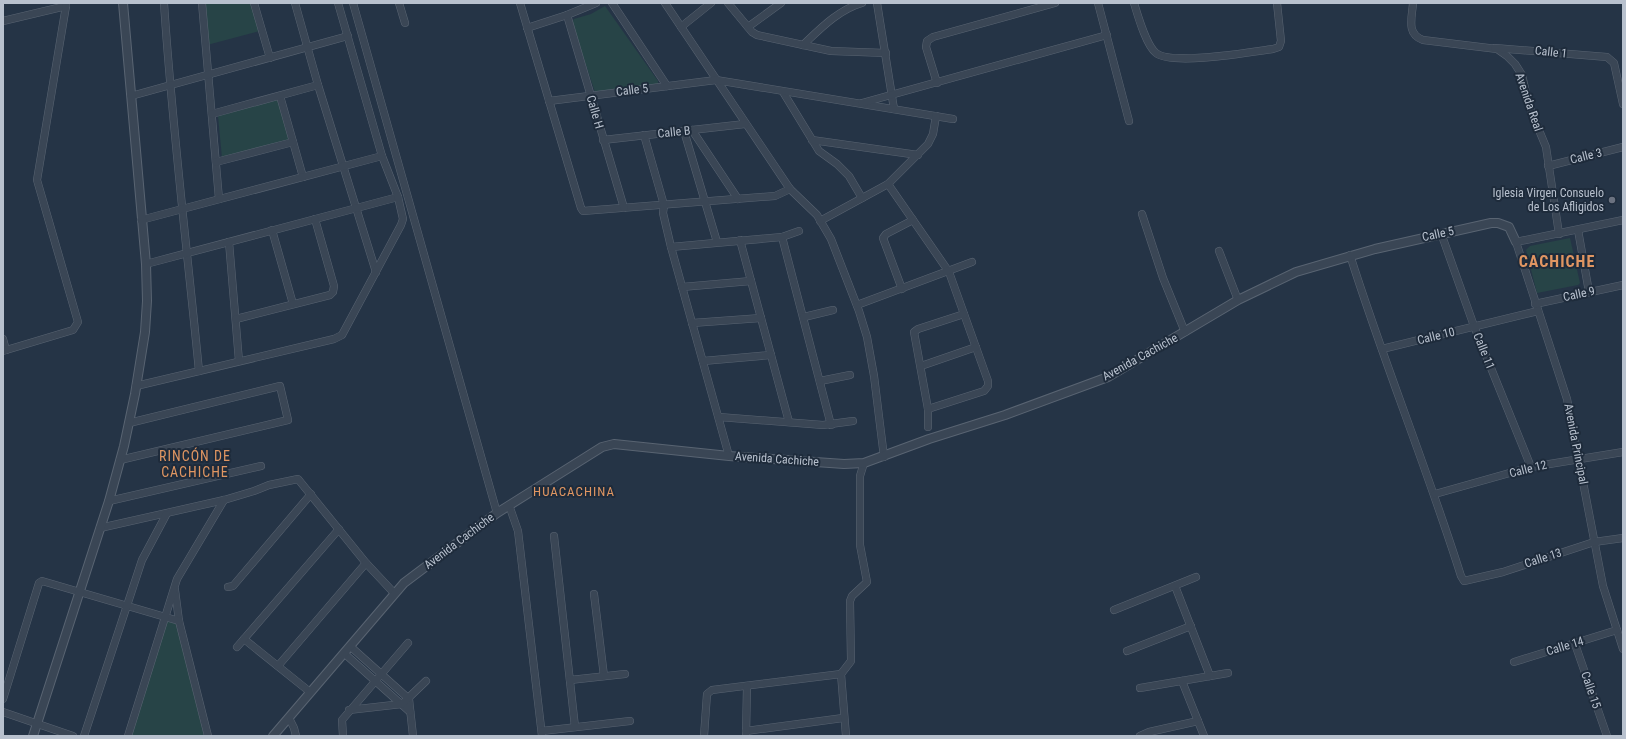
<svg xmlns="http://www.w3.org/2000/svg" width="1626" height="739" font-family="'Roboto Condensed',sans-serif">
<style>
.green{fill:#274447}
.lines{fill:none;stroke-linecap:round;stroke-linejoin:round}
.minor-casing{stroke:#596472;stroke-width:8}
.tertiary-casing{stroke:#596472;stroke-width:10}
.minor{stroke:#3a4655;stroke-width:7}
.tertiary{stroke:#3a4655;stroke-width:8}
.worship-dot{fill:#6b7280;stroke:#1e2b3b;stroke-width:1.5}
.labels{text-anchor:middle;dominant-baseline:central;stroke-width:4;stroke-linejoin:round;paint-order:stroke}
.street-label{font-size:12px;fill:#b8c1ce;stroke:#1e2b3b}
.poi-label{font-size:12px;fill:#b8c1ce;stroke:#1e2b3b;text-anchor:end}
.neighbourhood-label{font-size:13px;letter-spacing:1px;fill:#e09662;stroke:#1e2b3b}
.quarter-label{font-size:14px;letter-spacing:1px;fill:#e09662;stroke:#1e2b3b}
.district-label{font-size:16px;font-weight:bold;letter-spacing:1px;fill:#e09662;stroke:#1e2b3b}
</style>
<rect width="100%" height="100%" fill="#253446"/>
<g class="green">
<polygon points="204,3 252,3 260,31 207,45"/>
<polygon points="605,6 658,81 658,85 595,92 572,23 574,19 591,14"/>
<polygon points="279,99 290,140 222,158 218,116"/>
<polygon points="1570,238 1580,283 1578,285 1537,293 1526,250 1530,246"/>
<polygon points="166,620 177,623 204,736 129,736"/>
</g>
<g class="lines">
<defs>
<g id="minor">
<path d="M164,3C172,126 187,248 199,371"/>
<polyline points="202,3 219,199"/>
<polyline points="254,3 270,58"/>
<polyline points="295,3 318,85 376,272"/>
<polyline points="353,3 497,513"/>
<polyline points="399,3 405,23"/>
<polyline points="520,3 581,208 583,211 775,196 790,189"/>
<polyline points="612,3 667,86"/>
<polyline points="665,3 790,189 817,215 831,239 859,311 867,337 874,376 884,457"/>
<polyline points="728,3 752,32 757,35 831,51 886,53"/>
<polyline points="877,3 894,109"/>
<polyline points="1098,3 1129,121"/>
<path d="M1134,3C1138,16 1146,45 1156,53C1172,66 1251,52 1273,49L1279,47L1281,41L1277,3"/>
<path d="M1413,3C1412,18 1406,34 1423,40L1497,49L1507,56L1515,64L1522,75L1529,106L1546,147L1559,234"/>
<polyline points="567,15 624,208"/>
<polyline points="3,21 66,6 66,3"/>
<polyline points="681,27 711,3"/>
<polyline points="748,27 781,3"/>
<polyline points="527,28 567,15 596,3"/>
<path d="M803,45C820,29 838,10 862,3"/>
<polyline points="1495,48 1607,57 1614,63 1623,104"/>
<polyline points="937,83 926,47 927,41 933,37 1055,3"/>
<polyline points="783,92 819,151 837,164 849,176 862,198"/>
<polyline points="131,96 348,36"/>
<polyline points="280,96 303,177"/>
<polyline points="549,101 716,80 953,119"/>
<polyline points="862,103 1107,35"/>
<polyline points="212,114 318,85"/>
<polyline points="692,130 738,199"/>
<polyline points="684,131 717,242"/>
<polyline points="644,135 664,205 663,213 671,247 729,456"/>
<polyline points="603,140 745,124"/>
<polyline points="812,140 918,155"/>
<polyline points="216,162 293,142"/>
<polyline points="1548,166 1623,147"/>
<polyline points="888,184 949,272 988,381 988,386 984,391 928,409"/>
<polyline points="1142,214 1163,278 1185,332"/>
<polyline points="141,220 382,156"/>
<polyline points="1623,220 1516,242 1567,399 1603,586 1623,649"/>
<polyline points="820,221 888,184 928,144 933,134 936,116"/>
<polyline points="272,230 293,304"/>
<polyline points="1578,230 1589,292"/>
<polyline points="1441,233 1474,326 1531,467"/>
<polyline points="782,237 831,425"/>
<polyline points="740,240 789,422"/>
<polyline points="229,242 239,361"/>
<polyline points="671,247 782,237 799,231"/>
<polyline points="1219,251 1238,300"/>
<path d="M1350,255C1384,363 1427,468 1461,576L1464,581L1503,572L1594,542L1623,538"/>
<polyline points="146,264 398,197"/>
<polyline points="682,287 751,281"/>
<polyline points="902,289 883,238 886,234 913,220"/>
<polyline points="1535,304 1623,285"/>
<polyline points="857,305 972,262"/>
<polyline points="804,317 833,310"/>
<polyline points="236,319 330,295 333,292 334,286 315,219"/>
<polyline points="692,323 761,318"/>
<polyline points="3,339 6,350"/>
<polyline points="1382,349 1538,311"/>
<polyline points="3,351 73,330 78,322 37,180 66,6"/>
<polyline points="703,361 771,355"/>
<polyline points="921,366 976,347"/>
<polyline points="820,381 850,375"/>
<polyline points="136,386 334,339 342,335 401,225 403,219 398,197 382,156 338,3"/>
<polyline points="719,417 823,425 853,421"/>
<polyline points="928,427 928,409 914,332 918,329 964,314"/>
<polyline points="120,460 288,420 280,386 129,423"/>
<polyline points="1435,494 1531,467 1623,452"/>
<polyline points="109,501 261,466"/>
<polyline points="509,505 518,531 542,736"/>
<polyline points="100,528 224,500 254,491 269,485 298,479 366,563 394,593"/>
<polyline points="554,536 575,727"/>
<polyline points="1175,586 1210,676"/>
<polyline points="228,587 233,586 311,494"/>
<polyline points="175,590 179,621 208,736"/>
<polyline points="594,594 604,676"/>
<polyline points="1114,610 1196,577"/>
<polyline points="244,639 310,692"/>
<polyline points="1575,644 1607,736"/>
<polyline points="237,647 339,529"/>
<polyline points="351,647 409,699 413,736"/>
<polyline points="1127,651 1191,626"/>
<polyline points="345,654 410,712"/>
<polyline points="1514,662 1617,630"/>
<polyline points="278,666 366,563"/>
<polyline points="570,680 625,674"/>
<polyline points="1182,681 1204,736"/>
<polyline points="1140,688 1228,673"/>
<polyline points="3,699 39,583 42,581 179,621"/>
<polyline points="349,710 402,704 426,681"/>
<polyline points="3,712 73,736"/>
<polyline points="289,718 294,728 296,736"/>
<polyline points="542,731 630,721"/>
<polyline points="746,731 843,718"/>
<polyline points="84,736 142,560 166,515"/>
<polyline points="128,736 177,579 224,500"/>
<polyline points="343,736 342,720 408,643"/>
<polyline points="704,736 707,694 712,690 841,674"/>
<polyline points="746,736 747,686"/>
<polyline points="846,736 841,674 851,661 850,601 852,596 867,582 860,545 860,476 864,463"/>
<polyline points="1140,736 1149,732 1198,721"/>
</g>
<g id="tertiary">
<polyline points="33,736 109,501 124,446 135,394 145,332 147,301 146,264 123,3"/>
<polyline points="273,736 404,583 497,513 602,447 614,444 729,456 844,464 864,463 929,439 1005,415 1108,377 1238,300 1296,272 1375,249 1491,223 1498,223 1509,227 1516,242"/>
</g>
</defs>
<use href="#minor" class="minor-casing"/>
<use href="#tertiary" class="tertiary-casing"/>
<use href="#minor" class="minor"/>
<use href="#tertiary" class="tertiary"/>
</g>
<circle class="worship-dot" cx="1612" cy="200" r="4"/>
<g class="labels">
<g class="street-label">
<text transform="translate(1551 52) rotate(6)">Calle 1</text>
<text transform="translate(632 90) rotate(-7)">Calle 5</text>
<text transform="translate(1529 102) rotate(71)">Avenida Real</text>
<text transform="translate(595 112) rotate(74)">Calle H</text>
<text transform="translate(674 132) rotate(-6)">Calle B</text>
<text transform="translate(1586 156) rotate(-14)">Calle 3</text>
<text transform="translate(1438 234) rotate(-12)">Calle 5</text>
<text transform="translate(1579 294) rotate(-12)">Calle 9</text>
<text transform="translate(1436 336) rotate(-14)">Calle 10</text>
<text transform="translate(1484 351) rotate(68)">Calle 11</text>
<text transform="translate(1140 357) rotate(-29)">Avenida Cachiche</text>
<text transform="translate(1576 444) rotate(79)">Avenida Principal</text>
<text transform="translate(777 459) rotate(4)">Avenida Cachiche</text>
<text transform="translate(1528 469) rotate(-14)">Calle 12</text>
<text transform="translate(459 541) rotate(-37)">Avenida Cachiche</text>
<text transform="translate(1543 558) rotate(-18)">Calle 13</text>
<text transform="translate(1565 646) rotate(-17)">Calle 14</text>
<text transform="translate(1591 690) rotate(71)">Calle 15</text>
</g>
<g class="poi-label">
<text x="1604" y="193">Iglesia Virgen Consuelo<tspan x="1604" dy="14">de Los Afligidos</tspan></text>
</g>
<g class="neighbourhood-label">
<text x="574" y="491">HUACACHINA</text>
</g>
<g class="quarter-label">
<text x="195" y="456">RINCÓN DE<tspan x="195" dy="16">CACHICHE</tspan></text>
</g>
<g class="district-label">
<text x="1557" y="261">CACHICHE</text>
</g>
</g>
<rect width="1626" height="739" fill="none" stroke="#b8c1ce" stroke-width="8"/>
</svg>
